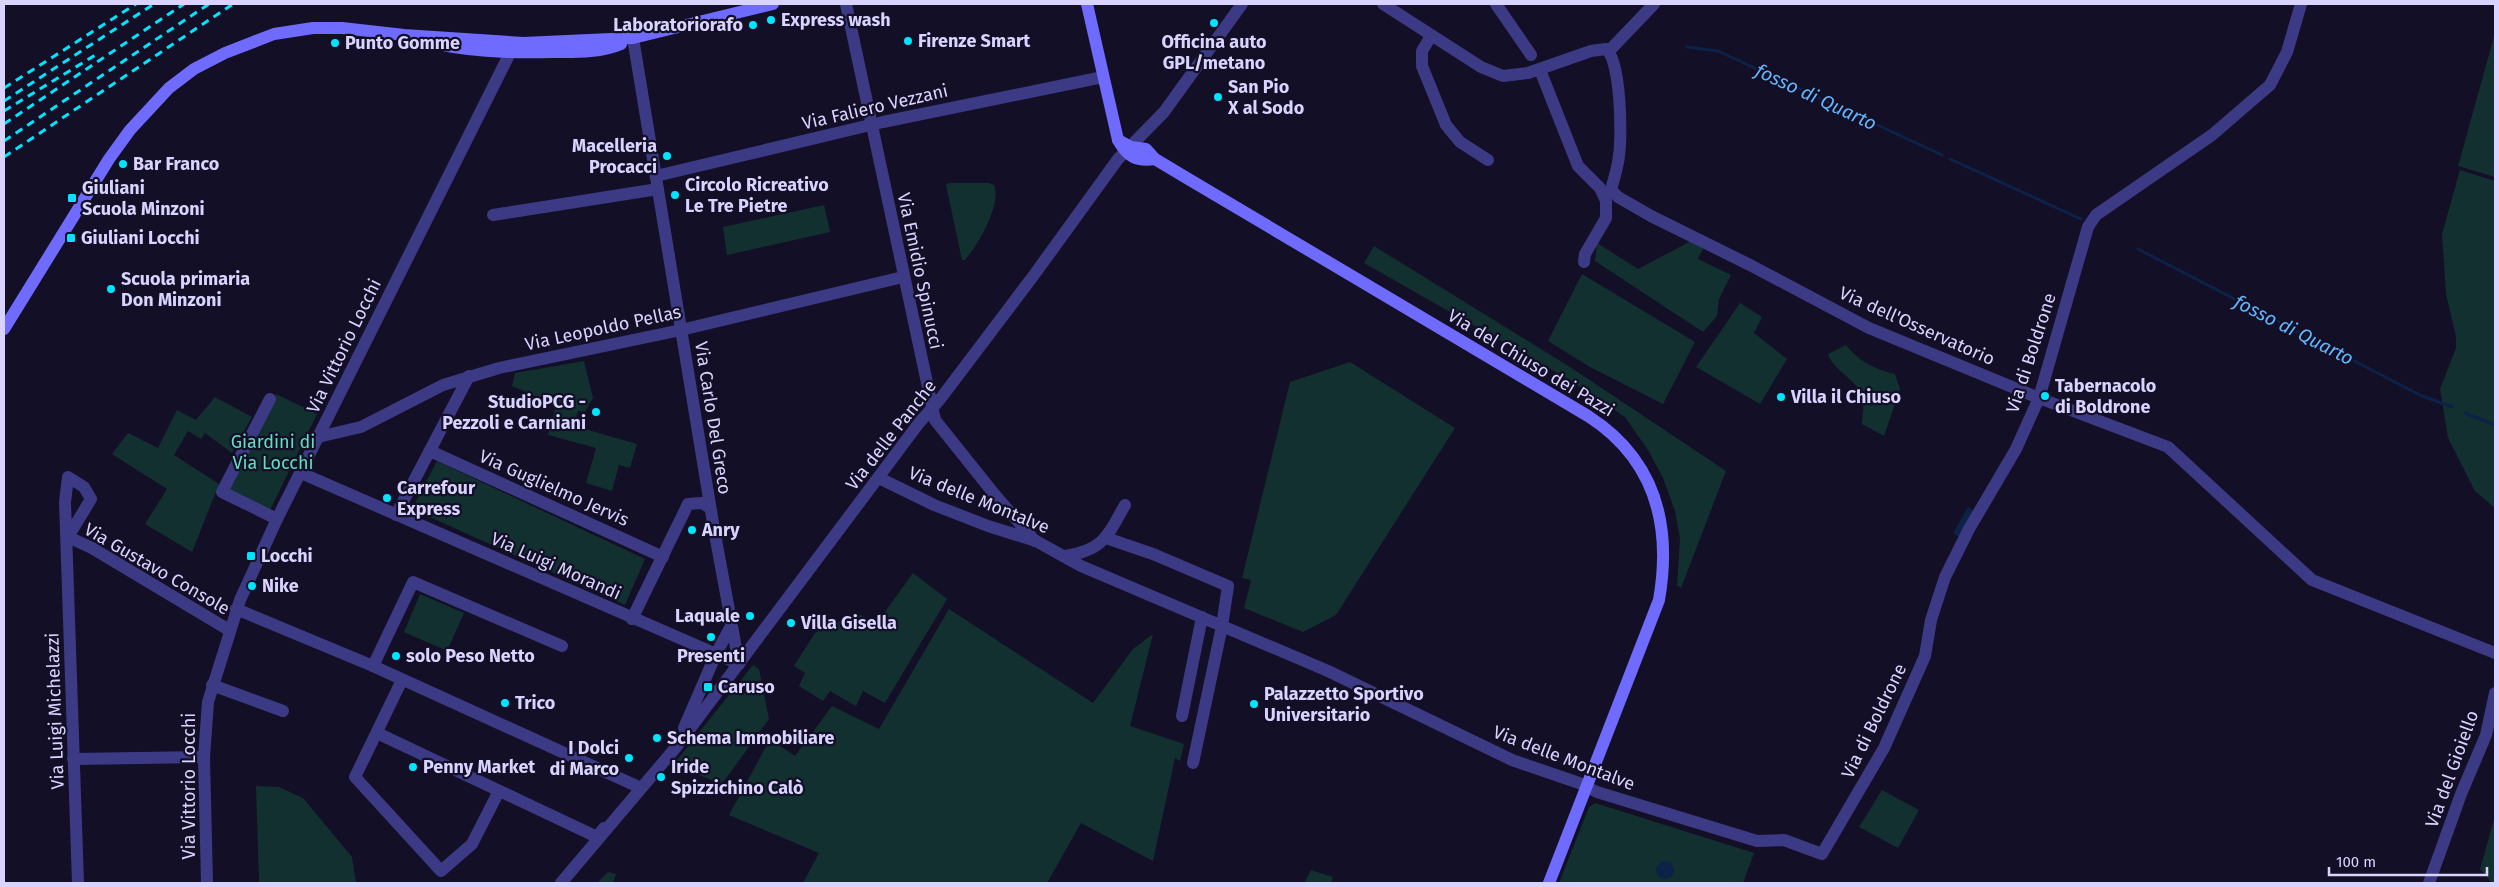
<svg xmlns="http://www.w3.org/2000/svg" width="2499" height="887" font-family="'Fira Sans',sans-serif">
<style>
.green{fill:#12302f}
.water{fill:#0c2248}
.lines{fill:none;stroke-linecap:round;stroke-linejoin:round}
.stream{stroke:#0c2248;stroke-width:3}
.street{stroke:#3d3a85;stroke-width:12}
.secondary{stroke:#6f6bff;stroke-width:12}
.rail{stroke:#00e5ff;stroke-width:3;stroke-dasharray:8 6;stroke-linecap:butt}
.poi-dot{fill:#00e5ff;stroke:#130f26;stroke-width:2}
.labels{text-anchor:middle;dominant-baseline:central;stroke-width:4.5;stroke-linejoin:round;paint-order:stroke}
.poi-label{font-size:18px;font-weight:bold;fill:#d9d4ff;stroke:#130f26;text-anchor:start}
.street-label{font-size:18px;fill:#d9d4ff;stroke:#130f26}
.park-label{font-size:18px;fill:#5fe0c0;stroke:#130f26}
.water-label{font-size:19px;font-style:italic;fill:#62b6ff;stroke:#130f26}
</style>
<rect width="100%" height="100%" fill="#130f26"/>
<g class="green">
<polygon points="2495,33 2495,177 2458,166"/>
<polygon points="2460,170 2495,181 2495,508 2475,491 2448,438 2440,389 2456,348 2456,337 2446,294 2442,234"/>
<path d="M949,183H988L994,185C1002,204 978,245 965,260H962L946,185Z"/>
<polygon points="824,205 830,232 727,255 723,227"/>
<polygon points="1691,241 1704,246 1698,259 1731,275 1719,299 1717,316 1703,332 1595,261 1597,243 1638,269"/>
<polygon points="1374,246 1570,367 1726,471 1681,588 1677,585 1680,538 1675,511 1663,478 1648,450 1625,417 1566,378 1364,263"/>
<polygon points="1582,274 1695,342 1663,404 1590,367 1548,341"/>
<polygon points="1740,303 1762,317 1754,333 1787,359 1760,404 1696,367"/>
<path d="M1846,345C1858,361 1876,370 1895,374L1900,389L1884,436L1862,424C1862,416 1865,403 1862,396C1856,378 1834,372 1828,354Z"/>
<polygon points="584,361 593,398 585,412 578,411 574,426 637,444 630,468 619,465 612,491 586,483 596,448 548,435 556,405 512,386 515,373"/>
<polygon points="1350,362 1455,428 1336,615 1303,632 1244,608 1251,580 1242,578 1290,382"/>
<polygon points="276,394 317,414 270,510 229,490"/>
<polygon points="215,397 252,417 232,453 205,433 201,439 188,431 174,455 219,484 192,552 145,524 167,489 112,454 128,433 158,448 177,410 196,420"/>
<polygon points="437,461 645,559 625,605 412,509"/>
<polygon points="913,573 947,599 885,703 863,691 856,706 830,691 823,701 799,686 805,673 794,666 815,633 856,613 877,623"/>
<polygon points="420,594 464,613 447,651 404,632"/>
<polygon points="949,609 1093,703 1133,649 1153,634 1130,726 1184,744 1180,761 1175,758 1153,861 1081,823 1047,883 803,883 819,853 729,815 770,739 795,756 832,706 879,729"/>
<polygon points="753,665 759,669 769,719 722,784 673,765"/>
<polygon points="256,786 279,787 303,798 352,857 356,883 259,883"/>
<polygon points="1882,790 1919,810 1898,848 1859,827"/>
<polygon points="1595,803 1754,853 1743,883 1559,883 1589,807"/>
<polygon points="2495,816 2495,883 2492,883 2480,869"/>
<polygon points="1311,870 1333,877 1331,883 1304,883"/>
<polygon points="608,872 616,874 613,883 597,883"/>
</g>
<g class="water">
<polygon points="1968,507 1974,511 1959,537 1953,533"/>
<circle cx="1665" cy="870" r="9"/>
</g>
<g class="lines">
<g class="stream">
<polyline points="1687,47 1718,51 1942,155"/>
<polyline points="1950,159 2081,219"/>
<polyline points="2138,249 2420,395 2452,407"/>
<polyline points="2465,413 2495,425"/>
</g>
<g class="street">
<polyline points="846,4 935,420 995,495 1035,541"/>
<path d="M1383,4L1481,67L1503,76L1528,73L1591,51L1606,49C1621,60 1622,137 1619,155C1618,167 1614,178 1611,190L1618,197L1651,216L1750,265L1869,328L2039,398L2168,447L2312,580L2495,653"/>
<polyline points="1496,4 1531,55"/>
<polyline points="1431,36 1422,51 1422,66 1446,125 1460,142 1488,160"/>
<polyline points="633,38 714,529 739,664"/>
<polyline points="1609,51 1654,4"/>
<polyline points="1540,70 1578,166 1600,188 1606,201 1606,218 1585,254 1584,262"/>
<polyline points="656,176 883,122 1103,77"/>
<polyline points="493,215 658,189"/>
<polyline points="270,399 222,492 277,519"/>
<polyline points="318,437 361,427 443,385 499,368 681,330 903,277"/>
<polyline points="430,451 663,557"/>
<polyline points="301,473 739,664"/>
<polyline points="879,478 934,505 988,526 1036,541 1081,566 1328,671 1512,760 1579,783 1597,792 1757,841 1784,840 1822,854 1884,748 1925,656 1931,620 1945,577 1969,529 2016,449 2039,398 2088,227 2096,215 2212,135 2270,85 2287,52 2301,4"/>
<polyline points="396,515 469,376"/>
<polyline points="68,537 91,499 84,487 68,477 65,502 78,883"/>
<polyline points="68,537 92,548 229,630"/>
<polyline points="1106,538 1153,554 1228,586 1222,626 1193,763"/>
<path d="M1065,556C1103,550 1107,537 1125,505"/>
<polyline points="236,609 373,666 641,788"/>
<polyline points="632,619 688,504 702,503 710,508"/>
<polyline points="373,666 413,582 562,646"/>
<polyline points="402,680 355,777 441,871 472,844 499,791"/>
<polyline points="212,685 283,711"/>
<polyline points="1182,716 1202,617"/>
<polyline points="684,728 716,654 731,626"/>
<polyline points="377,733 597,837 604,828"/>
<polyline points="73,759 204,757"/>
<polyline points="207,883 204,757 208,702 240,600 277,519 510,53 519,46"/>
<polyline points="561,883 677,746 919,423 941,398 1034,275 1118,159 1164,112 1242,4"/>
<polyline points="2429,883 2461,794 2486,735 2495,693"/>
</g>
<g class="secondary">
<path d="M1087,4L1118,140C1127,156 1136,162 1155,159"/>
<path d="M421,40C464,52 508,53 553,52C576,52 600,53 621,44"/>
<path d="M1118,140L1131,147L1146,149L1155,159L1185,177L1588,416C1655,459 1672,525 1659,600L1549,883"/>
<polyline points="4,329 109,159 130,130 169,88 194,69 225,53 274,34 313,28 342,28 404,35 523,43 633,38 773,4"/>
</g>
<g class="rail">
<polyline points="4,88 136,4"/>
<polyline points="4,101 154,4"/>
<polyline points="4,111 97,54"/>
<polyline points="4,124 184,4"/>
<polyline points="4,141 209,4"/>
<polyline points="4,157 233,4"/>
</g>
</g>
<g class="poi-dot">
<circle cx="771" cy="20" r="5"/>
<circle cx="1214" cy="23" r="5"/>
<circle cx="753" cy="25" r="5"/>
<circle cx="908" cy="41" r="5"/>
<circle cx="335" cy="43" r="5"/>
<circle cx="1218" cy="97" r="5"/>
<circle cx="667" cy="156" r="5"/>
<circle cx="123" cy="164" r="5"/>
<circle cx="675" cy="195" r="5"/>
<rect x="67" y="193" width="10" height="10" rx="2.5"/>
<rect x="66" y="233" width="10" height="10" rx="2.5"/>
<circle cx="111" cy="289" r="5"/>
<circle cx="2045" cy="396" r="5"/>
<circle cx="1781" cy="397" r="5"/>
<circle cx="596" cy="412" r="5"/>
<circle cx="387" cy="498" r="5"/>
<circle cx="692" cy="530" r="5"/>
<rect x="246" y="551" width="10" height="10" rx="2.5"/>
<circle cx="252" cy="586" r="5"/>
<circle cx="750" cy="616" r="5"/>
<circle cx="791" cy="623" r="5"/>
<circle cx="711" cy="637" r="5"/>
<circle cx="396" cy="656" r="5"/>
<rect x="703" y="682" width="10" height="10" rx="2.5"/>
<circle cx="505" cy="703" r="5"/>
<circle cx="1254" cy="704" r="5"/>
<circle cx="657" cy="738" r="5"/>
<circle cx="629" cy="758" r="5"/>
<circle cx="413" cy="767" r="5"/>
<circle cx="661" cy="777" r="5"/>
</g>
<g class="labels">
<g class="poi-label">
<text x="781" y="20">Express wash</text>
<text x="743" y="25" text-anchor="end">Laboratoriorafo</text>
<text x="918" y="41">Firenze Smart</text>
<text x="1214" y="42" text-anchor="middle">Officina auto<tspan x="1214" dy="21">GPL/metano</tspan></text>
<text x="345" y="43">Punto Gomme</text>
<text x="1228" y="87">San Pio<tspan x="1228" dy="21">X al Sodo</tspan></text>
<text x="657" y="146" text-anchor="end">Macelleria<tspan x="657" dy="21">Procacci</tspan></text>
<text x="133" y="164">Bar Franco</text>
<text x="685" y="185">Circolo Ricreativo<tspan x="685" dy="21">Le Tre Pietre</tspan></text>
<text x="82" y="188">Giuliani<tspan x="82" dy="21">Scuola Minzoni</tspan></text>
<text x="81" y="238">Giuliani Locchi</text>
<text x="121" y="279">Scuola primaria<tspan x="121" dy="21">Don Minzoni</tspan></text>
<text x="2055" y="386">Tabernacolo<tspan x="2055" dy="21">di Boldrone</tspan></text>
<text x="1791" y="397">Villa il Chiuso</text>
<text x="586" y="402" text-anchor="end">StudioPCG -<tspan x="586" dy="21">Pezzoli e Carniani</tspan></text>
<text x="397" y="488">Carrefour<tspan x="397" dy="21">Express</tspan></text>
<text x="702" y="530">Anry</text>
<text x="261" y="556">Locchi</text>
<text x="262" y="586">Nike</text>
<text x="740" y="616" text-anchor="end">Laquale</text>
<text x="801" y="623">Villa Gisella</text>
<text x="406" y="656">solo Peso Netto</text>
<text x="711" y="656" text-anchor="middle">Presenti</text>
<text x="718" y="687">Caruso</text>
<text x="1264" y="694">Palazzetto Sportivo<tspan x="1264" dy="21">Universitario</tspan></text>
<text x="515" y="703">Trico</text>
<text x="667" y="738">Schema Immobiliare</text>
<text x="619" y="748" text-anchor="end">I Dolci<tspan x="619" dy="21">di Marco</tspan></text>
<text x="423" y="767">Penny Market</text>
<text x="671" y="767">Iride<tspan x="671" dy="21">Spizzichino Calò</tspan></text>
</g>
<g class="street-label">
<text transform="translate(875 107) rotate(-13)">Via Faliero Vezzani</text>
<text transform="translate(920 271) rotate(78)">Via Emidio Spinucci</text>
<text transform="translate(1917 326) rotate(24)">Via dell'Osservatorio</text>
<text transform="translate(603 328) rotate(-12)">Via Leopoldo Pellas</text>
<text transform="translate(344 346) rotate(-64)">Via Vittorio Locchi</text>
<text transform="translate(2031 353) rotate(-72)">Via di Boldrone</text>
<text transform="translate(1531 363) rotate(31)">Via del Chiuso dei Pazzi</text>
<text transform="translate(713 418) rotate(81)">Via Carlo Del Greco</text>
<text transform="translate(891 435) rotate(-52)">Via delle Panche</text>
<text transform="translate(554 488) rotate(24)">Via Guglielmo Jervis</text>
<text transform="translate(979 500) rotate(22)">Via delle Montalve</text>
<text transform="translate(556 566) rotate(24)">Via Luigi Morandi</text>
<text transform="translate(157 569) rotate(30)">Via Gustavo Console</text>
<text transform="translate(55 711) rotate(-92)">Via Luigi Michelazzi</text>
<text transform="translate(1874 721) rotate(-64)">Via di Boldrone</text>
<text transform="translate(1564 758) rotate(21)">Via delle Montalve</text>
<text transform="translate(2452 769) rotate(-70)">Via del Gioiello</text>
<text transform="translate(189 786) rotate(-90)">Via Vittorio Locchi</text>
</g>
<g class="park-label">
<text x="273" y="442">Giardini di<tspan x="273" dy="21">Via Locchi</tspan></text>
</g>
<g class="water-label">
<text transform="translate(1816 97) rotate(25)">fosso di Quarto</text>
<text transform="translate(2294 330) rotate(27)">fosso di Quarto</text>
</g>
</g>
<rect width="2499" height="887" fill="none" stroke="#d9d4ff" stroke-width="10"/>
<path d="M2329 867v8h158v-8" fill="none" stroke="#d9d4ff" stroke-width="2.5"/>
<text x="2336" y="867" font-size="15" fill="#d9d4ff" stroke="#130f26" stroke-width="4" paint-order="stroke">100 m</text>
</svg>
